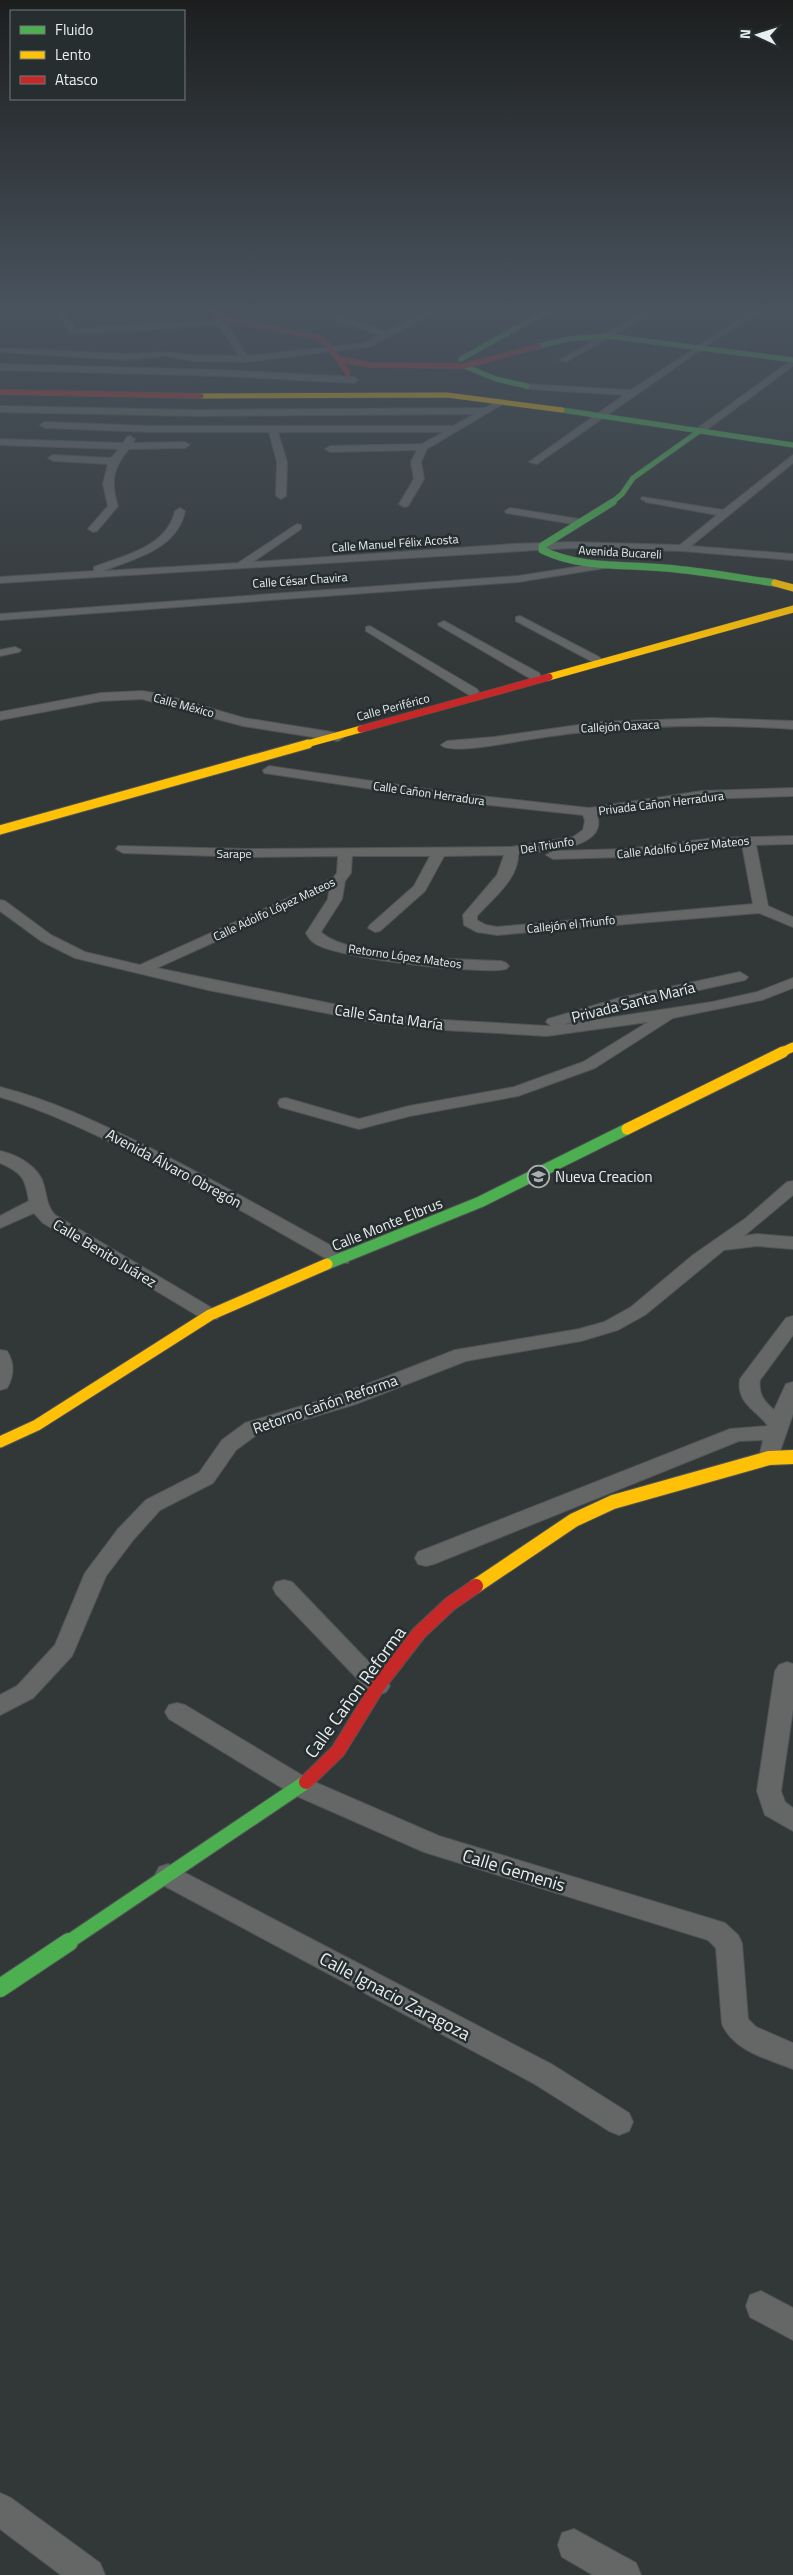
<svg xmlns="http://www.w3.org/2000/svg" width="793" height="2575" font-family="'Titillium Web',sans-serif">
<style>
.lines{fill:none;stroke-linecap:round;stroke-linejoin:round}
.street-casing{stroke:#505354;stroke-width:2}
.fast-far4-casing{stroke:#505354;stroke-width:6}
.fast-far3-casing{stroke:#505354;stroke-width:8}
.fast-far2-casing{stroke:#505354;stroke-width:13}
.fast-far1-casing{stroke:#505354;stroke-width:16}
.fast-casing{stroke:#505354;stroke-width:20}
.slow-far4-casing{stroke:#505354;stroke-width:6}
.slow-far3-casing{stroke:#505354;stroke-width:8}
.slow-far2-casing{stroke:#505354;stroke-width:11}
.slow-far1-casing{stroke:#505354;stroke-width:13}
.slow-casing{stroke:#505354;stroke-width:16}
.jam-far2-casing{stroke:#505354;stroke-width:6}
.jam-far1-casing{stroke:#505354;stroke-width:8}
.jam-casing{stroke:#505354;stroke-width:16}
.street{fill:#656767;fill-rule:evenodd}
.fast-far4{stroke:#4caf50;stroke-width:5}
.fast-far3{stroke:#4caf50;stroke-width:7}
.fast-far2{stroke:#4caf50;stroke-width:11}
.fast-far1{stroke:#4caf50;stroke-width:14}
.fast{stroke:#4caf50;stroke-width:18}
.slow-far4{stroke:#ffc107;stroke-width:5}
.slow-far3{stroke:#ffc107;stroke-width:7}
.slow-far2{stroke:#ffc107;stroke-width:9}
.slow-far1{stroke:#ffc107;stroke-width:11}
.slow{stroke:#ffc107;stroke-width:14}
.jam-far2{stroke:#c62828;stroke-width:5}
.jam-far1{stroke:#c62828;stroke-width:7}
.jam{stroke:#c62828;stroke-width:14}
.labels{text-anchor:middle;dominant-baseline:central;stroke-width:5;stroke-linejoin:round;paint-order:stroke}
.far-street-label{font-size:12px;fill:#e9eeef;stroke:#262e2f}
.street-label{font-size:15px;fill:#e9eeef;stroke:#262e2f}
.poi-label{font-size:15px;fill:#e9eeef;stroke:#262e2f;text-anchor:start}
.near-street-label{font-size:18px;fill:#e9eeef;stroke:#262e2f}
</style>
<rect width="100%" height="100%" fill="#323737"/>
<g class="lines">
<defs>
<g id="street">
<polygon points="57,312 65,312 76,329 215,320 213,317 217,315 224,320 247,356 365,343 380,335 330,318 330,314 333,314 386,332 426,312 435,312 370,347 245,362 193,361 164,356 126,360 0,352 0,348 126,354 164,352 193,355 239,356 218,325 74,334 71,334"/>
<polygon points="644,312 653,312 566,362 559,360"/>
<polygon points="750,312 759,312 702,349 537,464 529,462 624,395 527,389 524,388 524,384 631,390"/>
<polygon points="793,359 793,366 701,434 695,434 695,430"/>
<polygon points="0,364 222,370 354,377 358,380 354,383 222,376 0,370"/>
<polygon points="501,399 508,401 427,449 421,462 424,479 408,506 404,507 399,504 414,479 411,462 417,450 330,452 325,449 330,446 422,444 444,432 278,432 287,462 286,496 281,499 276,496 277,462 269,432 152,432 45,428 40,425 45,422 152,426 453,426 475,414 197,416 0,412 0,406 197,410 485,408"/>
<path d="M130,436L135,439L133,443L185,442L190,445L185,448L129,449C113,467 110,483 118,506L97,531L93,532L88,529L108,506L103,484L108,464L53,461L48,458L53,455L111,458L119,449L0,445V439L123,443L127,437Z"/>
<path d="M793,455V463L691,546L793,554V560L682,551L570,548L0,583V577L94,571V567C125,555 167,547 175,511L180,508L185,511C177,549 136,558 103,571L238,563L297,524L301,525V529L253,562L512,544L570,542L680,545L717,515L646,502L641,499L642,497L723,510Z"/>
<polygon points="510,508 579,519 584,522 579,525 506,513 505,511"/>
<polygon points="601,563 605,564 605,568 518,582 0,620 0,614 518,576"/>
<polygon points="520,616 599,657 601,659 595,663 591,661 516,621 516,617"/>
<polygon points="444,621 539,673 541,676 539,679 531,679 440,626 438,624"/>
<polygon points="370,626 477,689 479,692 473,696 469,695 366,631 366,627"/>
<polygon points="15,647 21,650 19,652 0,656 0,650"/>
<polygon points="142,691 161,694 244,718 338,733 344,737 338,741 243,726 142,699 101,701 0,720 0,712 101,693"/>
<path d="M710,718L793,721V729C703,723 615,725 526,740C512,742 449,755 441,745L447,741L494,737L599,722Z"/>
<path d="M269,766L453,793L589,808L702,791L793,788V796L702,799L597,815C609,850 540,851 518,854C519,879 492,899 477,916V920L486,925L497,927L753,904L742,845L715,846L625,857L553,859L546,855L553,851L625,849L715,838L793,836V844L756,845L768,906L793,917V927L759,913L497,935L477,932L464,925L463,915L497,875L504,855L444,856L425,891L380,931L375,932L368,928L370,925L414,886L430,856H352L351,873L345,881L342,899L321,932C345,957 464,960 501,961L506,963L509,966L506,969C481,975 337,958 316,944C312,942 308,937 306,933L328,899L329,890L157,968L377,1013L426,1019L547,1026H551L546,1022L548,1019L619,998L740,972L748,977L745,980L622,1007L562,1025L712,1002L757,992L793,978V988L762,1000L673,1018L595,1068L518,1096L410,1116L359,1129L280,1107L278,1103L280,1099L286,1098L359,1119L409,1106L514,1087L583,1062L648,1022L547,1036L426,1029L377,1023L208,990L75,958L41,941L0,911V900L5,901L51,935L85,952L140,965L333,878L337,873L338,856L247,857L123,853L116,849L118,846L247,849L511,847L573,837L583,830L585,821L583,815L453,801L264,773L263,770Z"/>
<path d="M0,1087C51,1100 97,1122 144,1145C213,1179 280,1218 348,1255L350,1259L348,1263H334C268,1226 202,1187 133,1153C90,1132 47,1111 0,1097Z"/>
<path d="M0,1151C18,1155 40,1167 44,1186C47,1198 47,1206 55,1215L217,1311L220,1315L217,1319H203L43,1223L34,1213L0,1228V1216L29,1201C25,1177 22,1173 0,1163Z"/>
<polygon points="793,1181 793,1195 744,1236 757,1234 793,1237 793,1249 757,1246 724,1250 645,1315 618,1330 581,1341 466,1361 356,1404 259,1433 236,1450 213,1483 160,1510 134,1539 106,1576 72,1656 33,1698 0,1715 0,1695 17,1686 55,1645 85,1573 118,1529 146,1500 199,1473 222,1440 245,1423 342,1394 455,1350 579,1329 604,1322 631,1307 693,1255 746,1218 787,1182"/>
<path d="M793,1316V1335L760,1380C758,1394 764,1401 774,1410L786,1384L793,1382V1414L776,1463L769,1465L762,1463L759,1458L763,1440L739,1441L434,1564L426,1566L418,1564L415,1558L418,1552L730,1429L768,1426C757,1410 736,1404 740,1379L786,1318Z"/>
<path d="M0,1350L7,1351C15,1364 14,1376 7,1388L0,1390Z"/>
<polygon points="284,1580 292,1582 386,1680 390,1686 386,1692 378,1695 370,1692 276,1594 273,1588 276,1582"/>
<polygon points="787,1662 793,1664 793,1709 781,1791 785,1802 793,1808 793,1831 765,1815 757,1791 775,1671 779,1665"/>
<path d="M177,1703L185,1705L310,1780L439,1836L725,1923L738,1935L742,1943L748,2019L756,2027L793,2043V2069C767,2059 734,2051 722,2024L716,1948L708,1940L424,1852L292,1794L169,1719L165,1712L169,1705Z"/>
<polygon points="168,1864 553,2065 629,2113 633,2122 629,2131 619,2135 609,2131 533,2083 159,1883 155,1875 159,1867"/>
<polygon points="761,2291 793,2308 793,2340 750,2317 746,2306 750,2295"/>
<polygon points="0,2493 11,2498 100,2563 105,2575 61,2575 0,2529"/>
<polygon points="574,2529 636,2563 641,2575 593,2575 562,2557 558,2545 562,2533"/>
</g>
<g id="fast-far4">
<polyline points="539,346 568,339 608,336 793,360"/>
<polyline points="461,359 545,312"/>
<polyline points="464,366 496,379 527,386"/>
<polyline points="562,410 793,445"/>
<polyline points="611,503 622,494 633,478 698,432"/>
</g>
<path id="fast-far3" d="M613,502L542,546V550C582,569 622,564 665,568C702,571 739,578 775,583"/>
<polyline id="fast-far2" points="327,1264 480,1202 627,1129"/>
<polyline id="fast-far1" points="67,1943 306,1782"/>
<polyline id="fast" points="0,1988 69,1942"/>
<polyline id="slow-far4" points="201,396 447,395 562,410"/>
<g id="slow-far3">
<polyline points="775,583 793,588"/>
<polyline points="549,677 793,609"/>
<polyline points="303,745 361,729"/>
</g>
<g id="slow-far2">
<polyline points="0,830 308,744"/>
<polyline points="780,1053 793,1047"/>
</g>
<g id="slow-far1">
<polyline points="627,1129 783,1052"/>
<polyline points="0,1442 37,1425 210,1315 327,1264"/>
</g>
<polyline id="slow" points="476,1586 574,1520 613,1502 769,1458 793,1457"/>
<g id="jam-far2">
<polyline points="213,312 217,317 320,338 328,345 348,373"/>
<polyline points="338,359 370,365 464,366 539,346"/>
<polyline points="0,392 201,396"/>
</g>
<polyline id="jam-far1" points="361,729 549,677"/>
<polyline id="jam" points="306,1782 338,1751 378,1686 419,1633 450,1604 476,1586"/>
</defs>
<use href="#street" class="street-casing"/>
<use href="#fast-far4" class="fast-far4-casing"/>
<use href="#fast-far3" class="fast-far3-casing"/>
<use href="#fast-far2" class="fast-far2-casing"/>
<use href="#fast-far1" class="fast-far1-casing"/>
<use href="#fast" class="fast-casing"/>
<use href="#slow-far4" class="slow-far4-casing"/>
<use href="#slow-far3" class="slow-far3-casing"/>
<use href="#slow-far2" class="slow-far2-casing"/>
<use href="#slow-far1" class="slow-far1-casing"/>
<use href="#slow" class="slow-casing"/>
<use href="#jam-far2" class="jam-far2-casing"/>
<use href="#jam-far1" class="jam-far1-casing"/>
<use href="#jam" class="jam-casing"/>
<use href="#street" class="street"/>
<use href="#fast-far4" class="fast-far4"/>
<use href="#fast-far3" class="fast-far3"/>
<use href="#fast-far2" class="fast-far2"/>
<use href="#fast-far1" class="fast-far1"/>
<use href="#fast" class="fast"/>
<use href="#slow-far4" class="slow-far4"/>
<use href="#slow-far3" class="slow-far3"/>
<use href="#slow-far2" class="slow-far2"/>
<use href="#slow-far1" class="slow-far1"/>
<use href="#slow" class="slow"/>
<use href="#jam-far2" class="jam-far2"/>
<use href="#jam-far1" class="jam-far1"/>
<use href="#jam" class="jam"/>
</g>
<linearGradient id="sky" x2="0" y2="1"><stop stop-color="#1c1e1e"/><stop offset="0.46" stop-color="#49535e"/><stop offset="1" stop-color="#49535e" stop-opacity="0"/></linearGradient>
<rect width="793" height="672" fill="url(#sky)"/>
<defs>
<symbol id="school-ring" viewBox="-11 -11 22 22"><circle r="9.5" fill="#262e2f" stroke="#a9aeaf" stroke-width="1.5"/><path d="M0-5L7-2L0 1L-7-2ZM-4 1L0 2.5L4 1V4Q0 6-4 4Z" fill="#a9aeaf"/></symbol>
</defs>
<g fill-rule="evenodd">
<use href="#school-ring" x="526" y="1164" width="25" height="25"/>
</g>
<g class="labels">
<g class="far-street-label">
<text transform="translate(395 543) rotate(-4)">Calle Manuel Félix Acosta</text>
<text transform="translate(620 552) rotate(3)">Avenida Bucareli</text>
<text transform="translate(300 580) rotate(-4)">Calle César Chavira</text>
<text transform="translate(184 705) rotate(15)">Calle México</text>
<text transform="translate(393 707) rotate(-15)">Calle Periférico</text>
<text transform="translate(620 726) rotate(-3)">Callejón Oaxaca</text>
<text transform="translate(429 793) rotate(8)">Calle Cañon Herradura</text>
<text transform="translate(661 803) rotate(-7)">Privada Cañon Herradura</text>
<text transform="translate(547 845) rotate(-9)">Del Triunfo</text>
<text transform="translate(683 847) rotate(-6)">Calle Adolfo López Mateos</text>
<text x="234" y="853">Sarape</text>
<text transform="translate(274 909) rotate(-25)">Calle Adolfo López Mateos</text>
<text transform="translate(571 924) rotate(-6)">Callejón el Triunfo</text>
<text transform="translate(405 956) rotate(8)">Retorno López Mateos</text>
</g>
<g class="street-label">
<text transform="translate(633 1002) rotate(-14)">Privada Santa María</text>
<text transform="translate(389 1017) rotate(8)">Calle Santa María</text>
<text transform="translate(174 1168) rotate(28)">Avenida Álvaro Obregón</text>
<text transform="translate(387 1224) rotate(-22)">Calle Monte Elbrus</text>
<text transform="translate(105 1253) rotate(31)">Calle Benito Juárez</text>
<text transform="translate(325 1404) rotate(-19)">Retorno Cañón Reforma</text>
</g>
<g class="poi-label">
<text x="555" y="1176">Nueva Creacion</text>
</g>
<g class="near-street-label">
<text transform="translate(355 1692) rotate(-54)">Calle Cañon Reforma</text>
<text transform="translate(514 1870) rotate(17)">Calle Gemenis</text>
<text transform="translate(395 1996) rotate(28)">Calle Ignacio Zaragoza</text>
</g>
</g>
<rect x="10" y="10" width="175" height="90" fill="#262e2f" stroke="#747b7c"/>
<rect x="20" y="26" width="25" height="8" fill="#4caf50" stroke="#747b7c"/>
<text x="55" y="35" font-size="15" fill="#e9eeef">Fluido</text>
<rect x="20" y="51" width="25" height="8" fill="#ffc107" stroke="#747b7c"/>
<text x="55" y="60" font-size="15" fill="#e9eeef">Lento</text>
<rect x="20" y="76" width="25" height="8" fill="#c62828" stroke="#747b7c"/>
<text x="55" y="85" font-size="15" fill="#e9eeef">Atasco</text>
<g transform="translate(758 35) rotate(274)" stroke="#262e2f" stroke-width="4" paint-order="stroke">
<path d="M0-4L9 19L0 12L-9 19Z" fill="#e9eeef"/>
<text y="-8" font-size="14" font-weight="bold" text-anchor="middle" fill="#e9eeef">N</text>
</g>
</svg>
